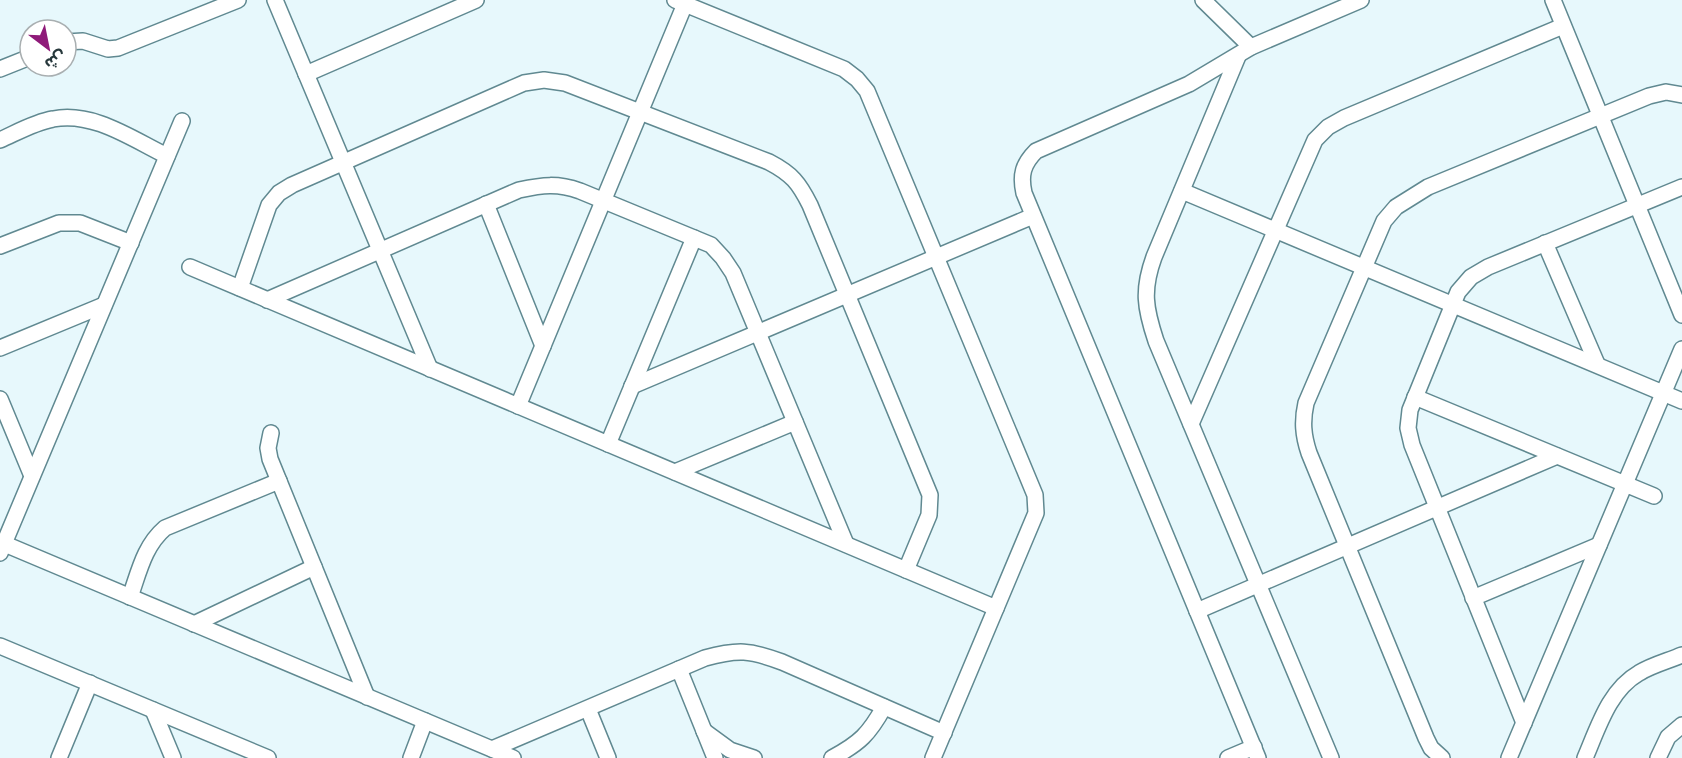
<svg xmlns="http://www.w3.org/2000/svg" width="1682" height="758" font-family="'Playfair Display','Noto Sans Arabic',serif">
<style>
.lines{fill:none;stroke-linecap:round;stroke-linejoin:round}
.street-casing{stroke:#608991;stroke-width:18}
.street{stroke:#fff;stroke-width:15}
</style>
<rect width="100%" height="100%" fill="#e7f8fc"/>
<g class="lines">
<defs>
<g id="street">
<polyline points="275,0 430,369"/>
<polyline points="675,0 844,69 857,79 867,91 1035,495 1036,513 933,758"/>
<polyline points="1203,0 1251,47"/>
<polyline points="1553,0 1682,315"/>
<polyline points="66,42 83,41 108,49 118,48 238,0"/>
<path d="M1238,56L1154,257C1142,290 1145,308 1156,341L1331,758"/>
<polyline points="0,69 30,57"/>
<polyline points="306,74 476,0"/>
<path d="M0,140C16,133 35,122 53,119C93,111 132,139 167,156"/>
<polyline points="1182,191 1682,401"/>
<polyline points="486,204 543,346"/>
<polyline points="1545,243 1597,364"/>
<polyline points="0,246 59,223 80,223 131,243"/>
<polyline points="190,267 996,608"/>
<path d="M240,288L269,205L279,193L292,185L524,83L544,80L565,83L769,162C792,174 799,183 810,205L930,495L929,515L906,570"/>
<path d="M267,300L519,190C543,185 557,183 580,191L711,245L723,258L733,273L846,544"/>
<polyline points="0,348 104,305"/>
<polyline points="632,386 1033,216"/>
<polyline points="1415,397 1654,496"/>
<polyline points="0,399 32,476"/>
<polyline points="518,406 685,4"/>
<polyline points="1191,424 1315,140 1328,127 1344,118 1563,26"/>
<polyline points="271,433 268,448 270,459 367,697"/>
<polyline points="608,444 694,238"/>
<polyline points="675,472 795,422"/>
<polyline points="0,542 513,758"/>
<polyline points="0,553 182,121"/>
<path d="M130,597C139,572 144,546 165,528L279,481"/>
<polyline points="1473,598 1599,545"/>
<polyline points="1197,611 1557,456"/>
<polyline points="194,624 314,567"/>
<polyline points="0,646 268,758"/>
<polyline points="679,669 715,758"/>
<polyline points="588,709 608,758"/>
<polyline points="153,710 173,758"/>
<polyline points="1524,723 1412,445 1408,428 1410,410 1458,292 1471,277 1488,267 1682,187"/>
<polyline points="704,731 730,750 754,758"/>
<path d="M492,749L705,658C738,649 750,650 782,662L944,733"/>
<polyline points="59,758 90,683"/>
<polyline points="411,758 425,721"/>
<path d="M832,758C860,743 869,734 884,707"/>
<polyline points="1228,758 1254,747"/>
<path d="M1258,758L1024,193C1020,175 1023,164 1036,151L1189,84L1251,47L1361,0"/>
<path d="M1442,758L1431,748L1426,738L1309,453C1303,435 1302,421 1306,403L1384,221L1396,207L1428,187L1649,96L1666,92L1682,95"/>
<polyline points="1509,758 1682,349"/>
<path d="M1585,758C1598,728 1609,690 1639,673C1652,665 1668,661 1682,655"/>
<polyline points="1658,758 1668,737 1682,725"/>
</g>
</defs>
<use href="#street" class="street-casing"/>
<use href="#street" class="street"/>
</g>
<g transform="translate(48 48) rotate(148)"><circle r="28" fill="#ffffff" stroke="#a9afb1" stroke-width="1.5"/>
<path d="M0-4.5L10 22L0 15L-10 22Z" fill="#8f1a79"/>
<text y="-9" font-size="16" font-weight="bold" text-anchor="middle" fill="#27383c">ش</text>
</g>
</svg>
